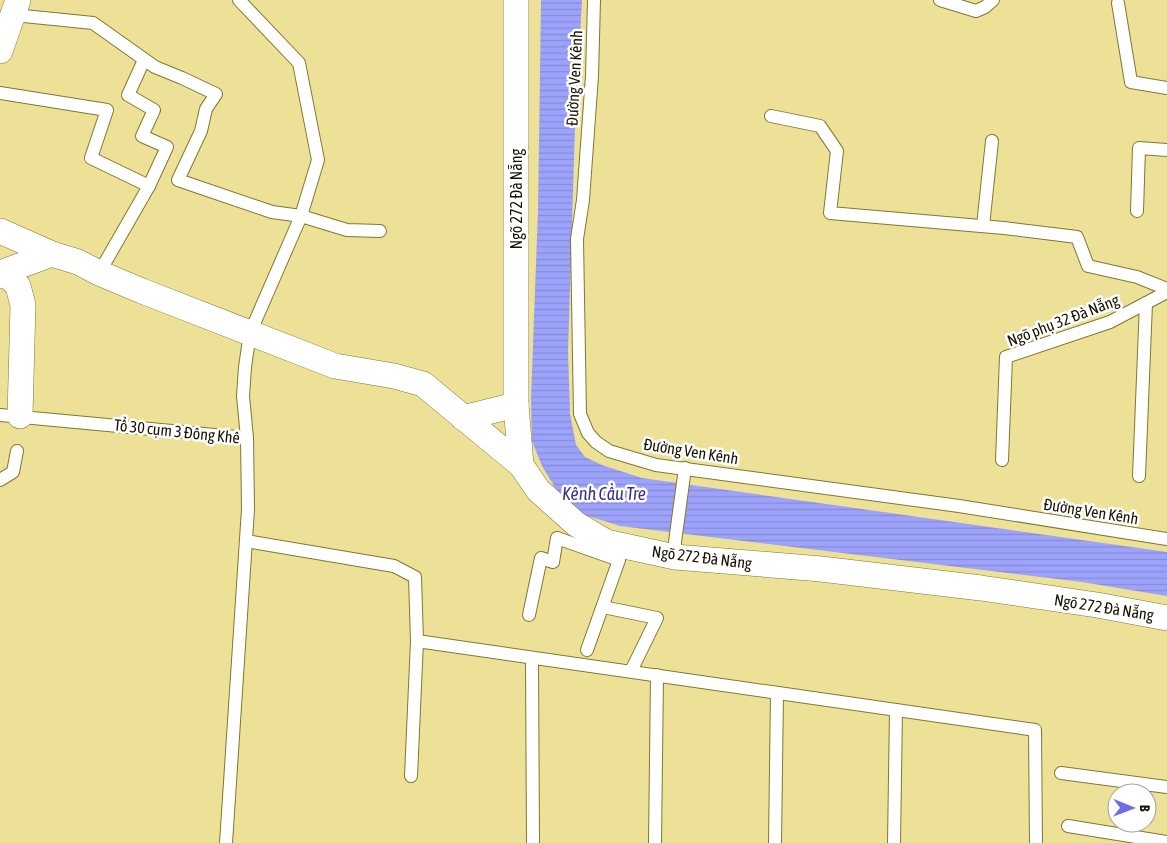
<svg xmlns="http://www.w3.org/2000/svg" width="1167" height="843" font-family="'Asap Condensed',sans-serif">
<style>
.water{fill:url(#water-rules)}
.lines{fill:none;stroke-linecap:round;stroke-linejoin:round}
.service-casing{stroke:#837730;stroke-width:14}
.minor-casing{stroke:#837730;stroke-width:26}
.service{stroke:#fff;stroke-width:12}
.minor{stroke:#fff;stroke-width:25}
.labels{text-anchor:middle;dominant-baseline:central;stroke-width:5;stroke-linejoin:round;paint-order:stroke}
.street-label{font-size:16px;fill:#181300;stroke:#fff}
.water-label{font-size:18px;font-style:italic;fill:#372f91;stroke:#fff}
</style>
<defs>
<pattern id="water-rules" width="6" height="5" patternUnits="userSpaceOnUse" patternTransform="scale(1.25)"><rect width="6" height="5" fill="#9da3fa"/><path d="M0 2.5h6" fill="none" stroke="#868bd4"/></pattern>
</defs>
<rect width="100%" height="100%" fill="#ede198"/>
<polygon class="water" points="541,0 582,0 575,127 568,352 570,414 576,445 585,457 602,465 642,478 1167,552 1167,596 1082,582 620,526 585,515 559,494 542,466 532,441 531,399 538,210"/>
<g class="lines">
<defs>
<g id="service">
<polyline points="594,0 592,76 583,200 577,239 580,414 588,433 596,442 609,451 656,465 959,506 1167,539"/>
<polyline points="940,0 976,11 985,7 993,0"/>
<polyline points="1118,3 1131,82 1167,88"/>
<polyline points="14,15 93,23 155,67 182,78 216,94 206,109 201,131 178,180 272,212 301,216 347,230 380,231"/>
<polyline points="144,60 128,95 154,110 142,136 167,147 149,186"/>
<polyline points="0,93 107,110 91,158 149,186 99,273"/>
<polyline points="771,116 820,126 837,151 830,213 1004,228 1077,237 1088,266 1137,277 1167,289"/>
<polyline points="1137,211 1139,148 1167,150"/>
<polyline points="983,226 992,141"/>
<polyline points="0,415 247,438"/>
<polyline points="1002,460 1006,357 1110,322 1167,292"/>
<polyline points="1139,476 1146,303"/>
<polyline points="0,480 13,472 17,451"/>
<polyline points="246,541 394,566 415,577 417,641 411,776"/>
<polyline points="675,557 675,542 685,468"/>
<polyline points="603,607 657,618 631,671"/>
<polyline points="529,615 541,558 553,562 557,538 619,560"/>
<polyline points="417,641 1035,730 1036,843"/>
<polyline points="587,650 619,560 615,554"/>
<polyline points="532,658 533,843"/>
<polyline points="1061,773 1167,787"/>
<polyline points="1068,826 1167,842"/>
<polyline points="226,843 248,509 247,438 243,396 245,367 250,333 301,216 318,160 299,63 239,0"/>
<polyline points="655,843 657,675"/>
<polyline points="775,843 777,693"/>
<polyline points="894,843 896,710"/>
</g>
<g id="minor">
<polyline points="516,0 516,405 521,465 538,490 576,524 606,542 675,557 821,569 981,588 1097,605 1167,618"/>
<polyline points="0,51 18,0"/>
<polyline points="0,231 52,254 78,262 99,273 142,291 335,366 394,376 423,384 521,465"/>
<polyline points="0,273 52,254"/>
<polyline points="0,275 9,277 18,286 23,305 20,416"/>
<polyline points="463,418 516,405"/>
</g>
</defs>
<use href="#service" class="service-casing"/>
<use href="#minor" class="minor-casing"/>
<use href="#service" class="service"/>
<use href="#minor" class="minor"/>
</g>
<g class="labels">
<g class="street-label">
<text transform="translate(574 78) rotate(-87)">Đường Ven Kênh</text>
<text transform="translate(516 199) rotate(-90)">Ngõ 272 Đà Nẵng</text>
<text transform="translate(1063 320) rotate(-21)">Ngõ phụ 32 Đà Nẵng</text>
<text transform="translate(177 431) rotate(6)">Tổ 30 cụm 3 Đông Khê</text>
<text transform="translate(691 451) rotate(9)">Đường Ven Kênh</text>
<text transform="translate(1091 511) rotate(9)">Đường Ven Kênh</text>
<text transform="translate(702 557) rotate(7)">Ngõ 272 Đà Nẵng</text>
<text transform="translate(1104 607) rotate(9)">Ngõ 272 Đà Nẵng</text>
</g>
<g class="water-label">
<text x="604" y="493">Kênh Cầu Tre</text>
</g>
</g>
<g transform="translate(1132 808) rotate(91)"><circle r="24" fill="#ffffff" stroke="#a3a199"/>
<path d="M0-4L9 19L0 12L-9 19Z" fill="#6e6de7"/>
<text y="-8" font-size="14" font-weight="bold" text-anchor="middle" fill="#181300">B</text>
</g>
</svg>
